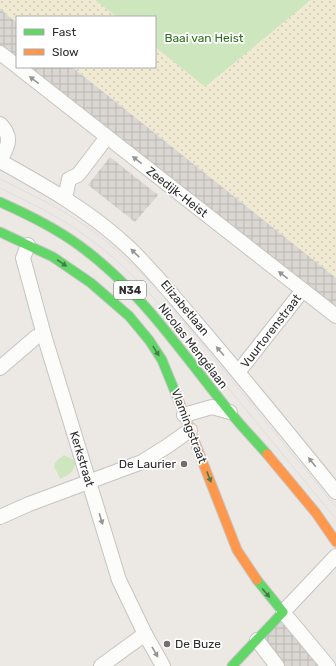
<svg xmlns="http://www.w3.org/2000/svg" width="336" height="666" font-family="Rubik,sans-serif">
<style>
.grass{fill:#cee6be}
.sand{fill:url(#sand-dots)}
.plaza{fill:url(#plaza-grid)}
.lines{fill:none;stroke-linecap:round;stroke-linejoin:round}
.street-casing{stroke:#c5c4c5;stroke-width:16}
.fast-casing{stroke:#c5c4c5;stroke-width:11}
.slow-casing{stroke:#c5c4c5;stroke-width:11}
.street{stroke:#fcfcfb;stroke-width:14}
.fast{stroke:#63d668;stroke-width:9}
.slow{stroke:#ff974d;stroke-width:9}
.tram{stroke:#dfdfe1;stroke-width:1}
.oneway{fill:#959594}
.oneway2{fill:#467a48}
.poi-dot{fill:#706f6e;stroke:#fff;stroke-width:1.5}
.labels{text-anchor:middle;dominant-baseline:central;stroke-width:3.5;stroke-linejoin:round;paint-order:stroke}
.shield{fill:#fff;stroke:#6d6d6d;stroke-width:1}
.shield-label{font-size:11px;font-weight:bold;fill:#2e2e2e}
.park-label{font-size:12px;fill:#2c6e1b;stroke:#fff}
.street-label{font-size:12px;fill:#2e2e2e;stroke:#fff}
.poi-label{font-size:12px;fill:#2e2e2e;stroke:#fff;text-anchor:end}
</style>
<defs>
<pattern id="sand-dots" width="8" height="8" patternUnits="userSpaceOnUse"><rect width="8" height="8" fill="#f0ead3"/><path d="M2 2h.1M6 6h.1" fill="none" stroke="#cec9b5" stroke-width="1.8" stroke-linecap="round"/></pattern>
<pattern id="plaza-grid" width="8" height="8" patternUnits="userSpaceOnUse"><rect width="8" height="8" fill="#dad6d2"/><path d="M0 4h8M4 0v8" fill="none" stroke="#bbb8b5"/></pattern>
</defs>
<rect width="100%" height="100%" fill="#ece8e4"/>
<g class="grass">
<polygon points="95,0 311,0 205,87 155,47 155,17 117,17"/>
<path d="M64,455L76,461C74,472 70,474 60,479L56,470L54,468L55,463L57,462L56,461Z"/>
</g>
<g class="sand">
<polygon points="0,0 95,0 117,17 17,17 17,23 0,9"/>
<polygon points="311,0 336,0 336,278 73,67 155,67 155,47 205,87"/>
</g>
<g class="plaza">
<polygon points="0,9 17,23 17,61 0,48"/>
<polygon points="24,67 72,67 336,278 336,311"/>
<polygon points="110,157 158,195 135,222 88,185"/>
<polygon points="283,612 328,666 277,666 257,640"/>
</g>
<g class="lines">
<defs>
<g id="street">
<polyline points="0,53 17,66"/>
<polyline points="18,67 336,316"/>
<path d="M0,124C14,138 7,147 0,161"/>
<path d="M0,161C45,186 88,210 126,245C151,268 171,294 193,319C242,376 289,434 336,492"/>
<polyline points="65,198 69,179 78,175 107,137"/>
<polyline points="28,245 23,258 44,335 119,580 145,634 163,666"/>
<polyline points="0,368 36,337 44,335"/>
<polyline points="239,371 303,290"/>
<polyline points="184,415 212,407 230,412"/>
<polyline points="0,517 29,504 142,462 169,445 190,430"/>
<polyline points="257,640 277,666"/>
<polyline points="101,666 145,634"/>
<polyline points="328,666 283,612 336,556"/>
</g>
<g id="fast">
<path d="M0,202C27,214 56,228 80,246C146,294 188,363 240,424C249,434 258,444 267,454"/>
<polyline points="0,232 53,257 91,283 129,316 149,340 162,360 178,399"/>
<polyline points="232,666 283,612 257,580"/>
</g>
<g id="slow">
<polyline points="178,399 237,550 257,580"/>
<polyline points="267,454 316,513 336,542"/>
</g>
</defs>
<use href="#street" class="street-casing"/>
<use href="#fast" class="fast-casing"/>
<use href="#slow" class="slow-casing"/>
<use href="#street" class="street"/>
<use href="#fast" class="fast"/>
<use href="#slow" class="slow"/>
<g class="tram">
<path d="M0,179C22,190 45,201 66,213C102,235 134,264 162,295L336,507"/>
<path d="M0,188C28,202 57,215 83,234C112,254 136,278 159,304L336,519"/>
</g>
</g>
<defs><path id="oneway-solid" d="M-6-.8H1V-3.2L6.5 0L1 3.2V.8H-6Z"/></defs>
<g class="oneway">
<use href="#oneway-solid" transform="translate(34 80) rotate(-142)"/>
<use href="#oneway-solid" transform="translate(137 160) rotate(-142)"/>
<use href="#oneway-solid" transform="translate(135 253) rotate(-136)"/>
<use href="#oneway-solid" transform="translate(283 275) rotate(-142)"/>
<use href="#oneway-solid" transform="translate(220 351) rotate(-131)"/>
<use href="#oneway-solid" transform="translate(312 462) rotate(-129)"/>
<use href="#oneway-solid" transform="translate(101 519) rotate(73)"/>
<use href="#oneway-solid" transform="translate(155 652) rotate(60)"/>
</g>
<g class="oneway2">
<use href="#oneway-solid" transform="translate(62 263) rotate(34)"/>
<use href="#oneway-solid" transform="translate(156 351) rotate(58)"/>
<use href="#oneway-solid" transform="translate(209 477) rotate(69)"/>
<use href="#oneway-solid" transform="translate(266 593) rotate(50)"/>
</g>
<g class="poi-dot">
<circle cx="184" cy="464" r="4"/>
<circle cx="167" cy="644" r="4"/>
</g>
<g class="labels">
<rect class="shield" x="114" y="281" width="32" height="18" rx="3"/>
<g class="shield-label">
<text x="130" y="290">N34</text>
</g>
<g class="park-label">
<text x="204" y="38">Baai van Heist</text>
</g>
<g class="street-label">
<text transform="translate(177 192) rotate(38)">Zeedijk-Heist</text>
<text transform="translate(185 308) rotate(50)">Elizabetlaan</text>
<text transform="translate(271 331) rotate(-52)">Vuurtorenstraat</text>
<text transform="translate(193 346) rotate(52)">Nicolas Mengélaan</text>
<text transform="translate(189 426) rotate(69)">Vlamingstraat</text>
<text transform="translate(82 459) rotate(73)">Kerkstraat</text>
</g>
<g class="poi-label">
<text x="176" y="464">De Laurier</text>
<text x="175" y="644" text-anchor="start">De Buze</text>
</g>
</g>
<rect x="16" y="16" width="140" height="52" fill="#ffffff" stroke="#ababab"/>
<rect x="24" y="29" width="20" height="6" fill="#63d668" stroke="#ababab"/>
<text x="52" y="36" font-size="12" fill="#2e2e2e">Fast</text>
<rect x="24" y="49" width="20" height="6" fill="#ff974d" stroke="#ababab"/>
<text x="52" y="56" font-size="12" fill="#2e2e2e">Slow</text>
</svg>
